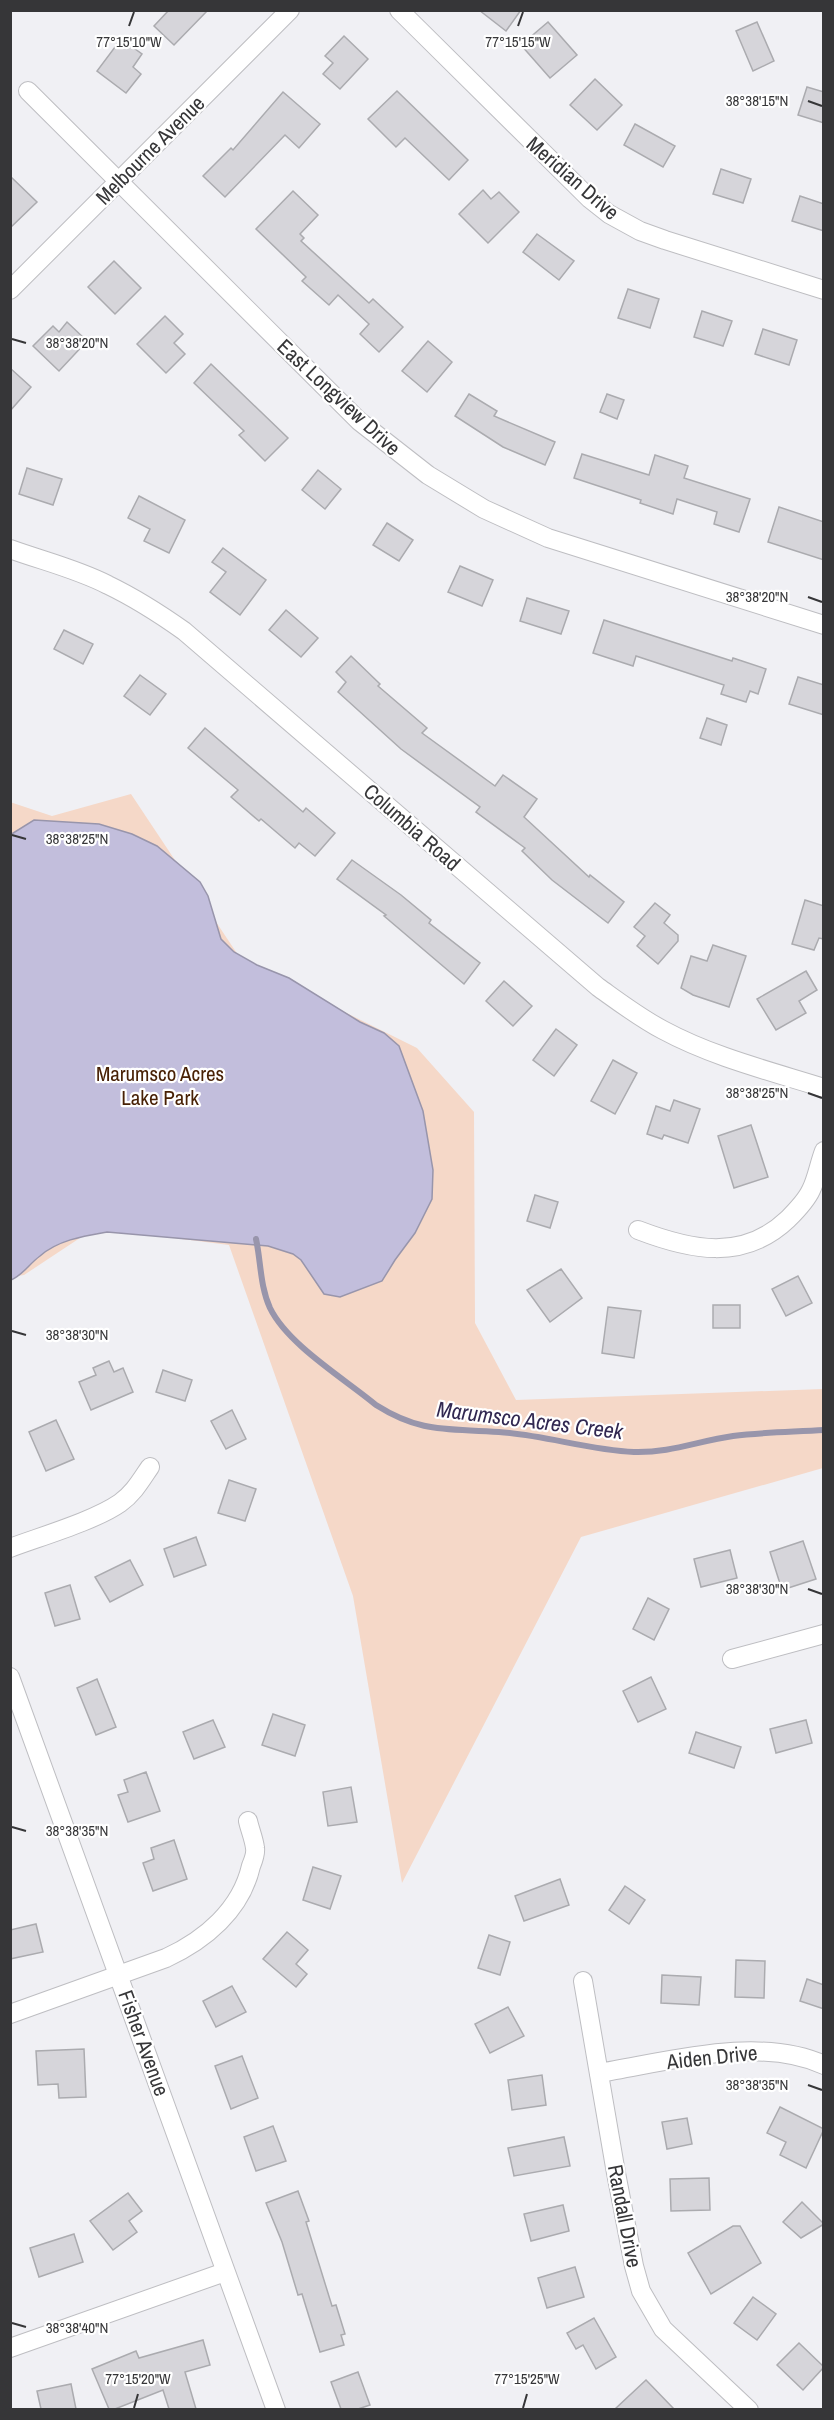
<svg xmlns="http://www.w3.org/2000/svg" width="834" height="2420" font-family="'Archivo Narrow',sans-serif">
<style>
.green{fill:#f5d8c8}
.water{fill:#c2bedc;stroke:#9895ab;stroke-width:1.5}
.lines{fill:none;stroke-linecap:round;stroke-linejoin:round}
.stream{stroke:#9895ab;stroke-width:6}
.building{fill:#d6d5da;stroke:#ababaf;stroke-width:1.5}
.minor-casing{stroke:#bebec2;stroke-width:20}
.minor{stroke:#fff;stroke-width:18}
.ticks{fill:none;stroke:#363638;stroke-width:2}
.labels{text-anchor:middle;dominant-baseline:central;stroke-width:4.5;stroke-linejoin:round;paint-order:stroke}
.street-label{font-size:21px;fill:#363638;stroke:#fff}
.park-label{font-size:21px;fill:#482105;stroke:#fff}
.water-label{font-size:22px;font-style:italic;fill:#312851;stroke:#fff}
.ticks-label{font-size:15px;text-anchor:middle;fill:#363638;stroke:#fff;stroke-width:4.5;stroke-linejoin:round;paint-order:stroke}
</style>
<rect width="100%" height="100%" fill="#f0f0f4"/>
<polygon class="green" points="131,794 242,961 417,1048 474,1112 475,1323 516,1400 823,1389 823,1468 581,1537 402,1883 353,1596 229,1245 95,1228 24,1275 11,1277 10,802 52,816"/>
<path class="water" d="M34,820L99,824L132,834L157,846L200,882L208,896L221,939L234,952L257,965L289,978L360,1022L384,1033L399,1046L423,1111L433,1170L432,1199L415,1233L395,1260L382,1281L340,1297L324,1294L301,1260L293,1254L268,1246L107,1232C84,1236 58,1240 40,1256C29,1264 23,1275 11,1280L10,835Z"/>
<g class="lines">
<path class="stream" d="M256,1239C261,1262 260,1286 270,1308C288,1345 345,1379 376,1405C422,1434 448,1428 499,1432C544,1435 589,1450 634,1452C670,1453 698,1441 733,1436C763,1432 793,1432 824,1430"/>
</g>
<g class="building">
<polygon points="169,10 208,10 174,45 154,26"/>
<polygon points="479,10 521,10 506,31"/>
<polygon points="548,22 577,55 550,78 521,45"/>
<polygon points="757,22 774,61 753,71 736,31"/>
<polygon points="344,36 368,59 340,89 323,74 333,63 325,56"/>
<polygon points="121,39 142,54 133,67 141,74 126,93 97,71"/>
<polygon points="595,79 622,105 597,130 570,105"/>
<polygon points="807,87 824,92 824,123 798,115"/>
<polygon points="397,91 468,160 449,180 405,138 396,147 368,119"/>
<polygon points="283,92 320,124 299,148 285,135 225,197 203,176 231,148 233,150"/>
<polygon points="635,124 675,146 663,167 624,145"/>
<polygon points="721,169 751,179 743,203 713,194"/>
<polygon points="10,176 37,202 10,228"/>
<polygon points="483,190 491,199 499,192 519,212 488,243 459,214"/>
<polygon points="293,191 318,215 300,234 304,238 301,241 369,303 373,299 403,327 379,352 360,334 369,324 338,295 329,305 302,281 306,277 256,229"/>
<polygon points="800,196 824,204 824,231 792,221"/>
<polygon points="537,234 574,261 559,280 523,252"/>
<polygon points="114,261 141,288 115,314 88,287"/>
<polygon points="628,289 659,299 650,328 618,318"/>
<polygon points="702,311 732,321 723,346 694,337"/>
<polygon points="165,316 183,334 174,343 185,354 166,373 137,344"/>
<polygon points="67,322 87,341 59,371 33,346 53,326 59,332"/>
<polygon points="763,329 797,340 789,365 755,354"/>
<polygon points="428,341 452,362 427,392 402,371"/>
<polygon points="211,364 288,438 265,461 239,435 244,431 194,383"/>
<polygon points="10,368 31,387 10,411"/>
<polygon points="469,394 497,411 494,416 555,442 545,465 503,447 455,416"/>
<polygon points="607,394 624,400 617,419 600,412"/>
<polygon points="582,454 649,475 655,455 688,466 684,478 750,499 739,532 714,524 717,512 677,499 673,514 640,503 641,500 574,478"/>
<polygon points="27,468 62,479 53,505 19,494"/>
<polygon points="318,470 341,489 325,509 302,490"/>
<polygon points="139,496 185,520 169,553 144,541 150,529 128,518"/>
<polygon points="779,507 824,522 824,560 768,542"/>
<polygon points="387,523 413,540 399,561 373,545"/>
<polygon points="223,548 266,580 240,615 210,592 226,572 212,562"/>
<polygon points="460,566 493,580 482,606 448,592"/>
<polygon points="527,598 569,611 561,634 520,621"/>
<polygon points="286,610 318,638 301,657 269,630"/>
<polygon points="604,620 732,661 733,658 766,669 758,694 750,691 746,702 721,694 724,685 636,656 633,666 593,653"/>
<polygon points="64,630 93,644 83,664 54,649"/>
<polygon points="351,656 380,684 378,686 427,728 422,733 495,786 503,775 537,799 524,817 589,877 590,875 624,902 608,923 552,880 522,851 525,848 476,812 480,807 401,749 338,692 346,682 336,672"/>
<polygon points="140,675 166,694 150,715 124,696"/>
<polygon points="798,677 824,685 824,715 789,704"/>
<polygon points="707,718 727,725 721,745 700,738"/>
<polygon points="205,728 303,812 306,808 335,833 315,856 299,843 295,848 261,819 259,821 231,797 238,790 188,748"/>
<polygon points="352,860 401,895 431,920 429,923 480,963 464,984 384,916 386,915 337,879"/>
<polygon points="805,900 824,906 824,939 819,938 814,950 792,944"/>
<polygon points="655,903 670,915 664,923 678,935 678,941 658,964 637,946 645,936 634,927"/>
<polygon points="713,945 746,956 729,1007 693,995 681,988 691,956 707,961"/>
<polygon points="806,971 817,990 799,1001 806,1013 776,1030 757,999"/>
<polygon points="504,981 532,1006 513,1026 486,1001"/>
<polygon points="556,1029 577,1045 554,1076 533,1060"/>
<polygon points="613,1060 637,1073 615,1114 591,1101"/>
<polygon points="674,1100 700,1109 688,1143 664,1135 662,1139 647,1134 656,1106 670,1111"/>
<polygon points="751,1125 768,1177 734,1188 718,1136"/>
<polygon points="535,1195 558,1202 550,1228 527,1221"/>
<polygon points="561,1269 582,1298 550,1322 527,1290"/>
<polygon points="798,1276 812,1303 786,1316 772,1289"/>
<rect x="713" y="1305" width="27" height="23"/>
<polygon points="608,1307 641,1311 634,1358 602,1353"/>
<polygon points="109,1361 114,1372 123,1368 133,1392 91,1410 79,1382 96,1375 93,1368"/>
<polygon points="163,1370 192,1380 185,1401 156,1392"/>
<polygon points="232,1410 246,1439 226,1449 211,1421"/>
<polygon points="56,1420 74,1459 46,1471 29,1432"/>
<polygon points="229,1480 256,1489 245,1521 218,1513"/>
<polygon points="196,1537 206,1565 174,1577 164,1549"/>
<polygon points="803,1541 816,1579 782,1590 770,1552"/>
<polygon points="730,1550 737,1578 701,1587 694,1559"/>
<polygon points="130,1560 143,1585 110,1602 95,1577"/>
<polygon points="70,1585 80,1619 55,1626 45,1593"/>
<polygon points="648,1598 669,1609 654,1640 633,1629"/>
<polygon points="651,1677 666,1709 638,1722 623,1691"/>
<polygon points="97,1679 116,1727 96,1735 77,1688"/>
<polygon points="273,1714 305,1725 295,1756 262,1745"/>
<polygon points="213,1720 225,1747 194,1759 183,1732"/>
<polygon points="806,1720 812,1743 776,1753 770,1729"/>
<polygon points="696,1732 741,1747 734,1768 689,1753"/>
<polygon points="146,1772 160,1811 128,1822 118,1795 128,1792 124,1780"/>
<polygon points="351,1787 357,1822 328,1826 323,1792"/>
<polygon points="174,1840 187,1879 153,1891 143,1863 154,1859 151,1848"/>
<polygon points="313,1867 341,1876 330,1909 303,1900"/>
<polygon points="560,1879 569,1905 524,1921 515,1896"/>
<polygon points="625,1886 645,1900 629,1924 609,1910"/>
<polygon points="36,1924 43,1952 10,1959 10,1930"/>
<polygon points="287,1932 308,1950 296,1964 307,1974 296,1987 263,1959"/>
<polygon points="489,1935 510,1942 500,1975 478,1968"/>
<polygon points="736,1960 765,1961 764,1998 735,1997"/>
<polygon points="662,1975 701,1977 699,2005 661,2003"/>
<polygon points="807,1979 824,1985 824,2009 800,2001"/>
<polygon points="232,1986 246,2012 216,2027 203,2001"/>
<polygon points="508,2007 524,2036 490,2053 475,2024"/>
<polygon points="84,2049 86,2097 59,2098 58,2084 38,2085 36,2051"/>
<polygon points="242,2056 258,2098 231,2109 215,2066"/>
<polygon points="542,2075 546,2105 512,2110 508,2080"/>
<polygon points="780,2107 824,2129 806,2168 780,2155 786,2142 767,2133"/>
<polygon points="687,2118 692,2144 667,2149 662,2122"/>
<polygon points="273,2126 286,2161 256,2171 244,2137"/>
<polygon points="564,2137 570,2166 514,2176 508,2148"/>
<polygon points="709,2178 710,2210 671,2211 670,2179"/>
<polygon points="298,2191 309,2221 306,2222 332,2306 336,2305 345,2334 341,2335 344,2345 320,2352 302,2294 298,2295 282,2242 266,2203"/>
<polygon points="128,2193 142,2211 129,2221 137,2232 113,2250 90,2221"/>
<polygon points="802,2202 824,2224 801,2238 783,2222"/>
<polygon points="563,2205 569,2231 531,2241 524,2214"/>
<polygon points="733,2226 740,2226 761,2263 711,2294 688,2253"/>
<polygon points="74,2234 83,2262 39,2277 30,2248"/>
<polygon points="575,2267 584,2297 547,2308 538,2278"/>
<polygon points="753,2297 776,2314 757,2340 734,2323"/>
<polygon points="594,2318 616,2357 596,2369 583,2345 576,2349 567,2333"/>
<polygon points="203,2340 210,2365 185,2372 196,2409 169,2409 163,2390 115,2409 109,2409 92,2369 136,2351 139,2358"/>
<polygon points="799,2343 824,2367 803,2390 777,2365"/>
<polygon points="358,2372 370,2405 358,2409 341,2409 331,2382"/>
<polygon points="646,2380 674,2409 615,2409"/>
<polygon points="71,2384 76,2409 41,2409 37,2391"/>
</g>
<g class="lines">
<defs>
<g id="minor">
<polyline points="399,10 590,199 609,214 640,231 665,240 824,290"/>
<polyline points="28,91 359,421 428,475 484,509 548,538 824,625"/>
<polyline points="10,290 290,10"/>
<path d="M10,549C43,561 77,569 108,585C135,598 160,614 184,631L598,987C619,1002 640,1018 663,1030C713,1057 770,1071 824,1088"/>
<path d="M638,1230C690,1250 743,1262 788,1219C796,1211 806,1201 811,1190C817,1178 819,1164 824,1151"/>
<path d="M10,1548C42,1536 94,1521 120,1503C134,1493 141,1480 150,1467"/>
<polyline points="732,1659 824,1634"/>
<polyline points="10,1677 276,2410"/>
<polyline points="583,1981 616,2173 634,2266 641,2291 663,2329 749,2410"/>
<path d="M10,2014L166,1958C205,1940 241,1910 251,1866C253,1861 256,1854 255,1848C254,1839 250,1830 248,1821"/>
<path d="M599,2073C667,2062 759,2035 824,2065"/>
<polyline points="10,2348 225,2272"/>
</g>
</defs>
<use href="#minor" class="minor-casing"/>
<use href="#minor" class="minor"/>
</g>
<path class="ticks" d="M129,26L134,12M518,26L523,12M808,101L822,106M12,339L26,343M808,597L822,602M12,835L26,839M808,1093L822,1098M12,1331L26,1335M808,1589L822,1594M12,1827L26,1831M808,2085L822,2090M12,2323L26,2327M134,2408L138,2394M523,2408L527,2394"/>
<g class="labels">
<g class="street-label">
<text transform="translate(150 150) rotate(-45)">Melbourne Avenue</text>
<text transform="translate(573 178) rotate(41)">Meridian Drive</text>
<text transform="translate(339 397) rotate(43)">East Longview Drive</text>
<text transform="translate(412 827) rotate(41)">Columbia Road</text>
<text transform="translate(144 2043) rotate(70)">Fisher Avenue</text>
<text transform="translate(712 2057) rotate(-6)">Aiden Drive</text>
<text transform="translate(625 2216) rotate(79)">Randall Drive</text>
</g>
<g class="park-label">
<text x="160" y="1073">Marumsco Acres<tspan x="160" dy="24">Lake Park</tspan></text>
</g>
<g class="water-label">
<text transform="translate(530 1420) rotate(7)">Marumsco Acres Creek</text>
</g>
</g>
<g class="ticks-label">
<text x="129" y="47">77°15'10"W</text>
<text x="518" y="47">77°15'15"W</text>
<text x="757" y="106">38°38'15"N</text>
<text x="77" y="348">38°38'20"N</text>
<text x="757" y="602">38°38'20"N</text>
<text x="77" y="844">38°38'25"N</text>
<text x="757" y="1098">38°38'25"N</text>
<text x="77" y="1340">38°38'30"N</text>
<text x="757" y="1594">38°38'30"N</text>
<text x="77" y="1836">38°38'35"N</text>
<text x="757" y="2090">38°38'35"N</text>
<text x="77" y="2333">38°38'40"N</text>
<text x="138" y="2384">77°15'20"W</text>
<text x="527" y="2384">77°15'25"W</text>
</g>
<rect width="834" height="2420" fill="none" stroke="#363638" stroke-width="24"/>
</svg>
